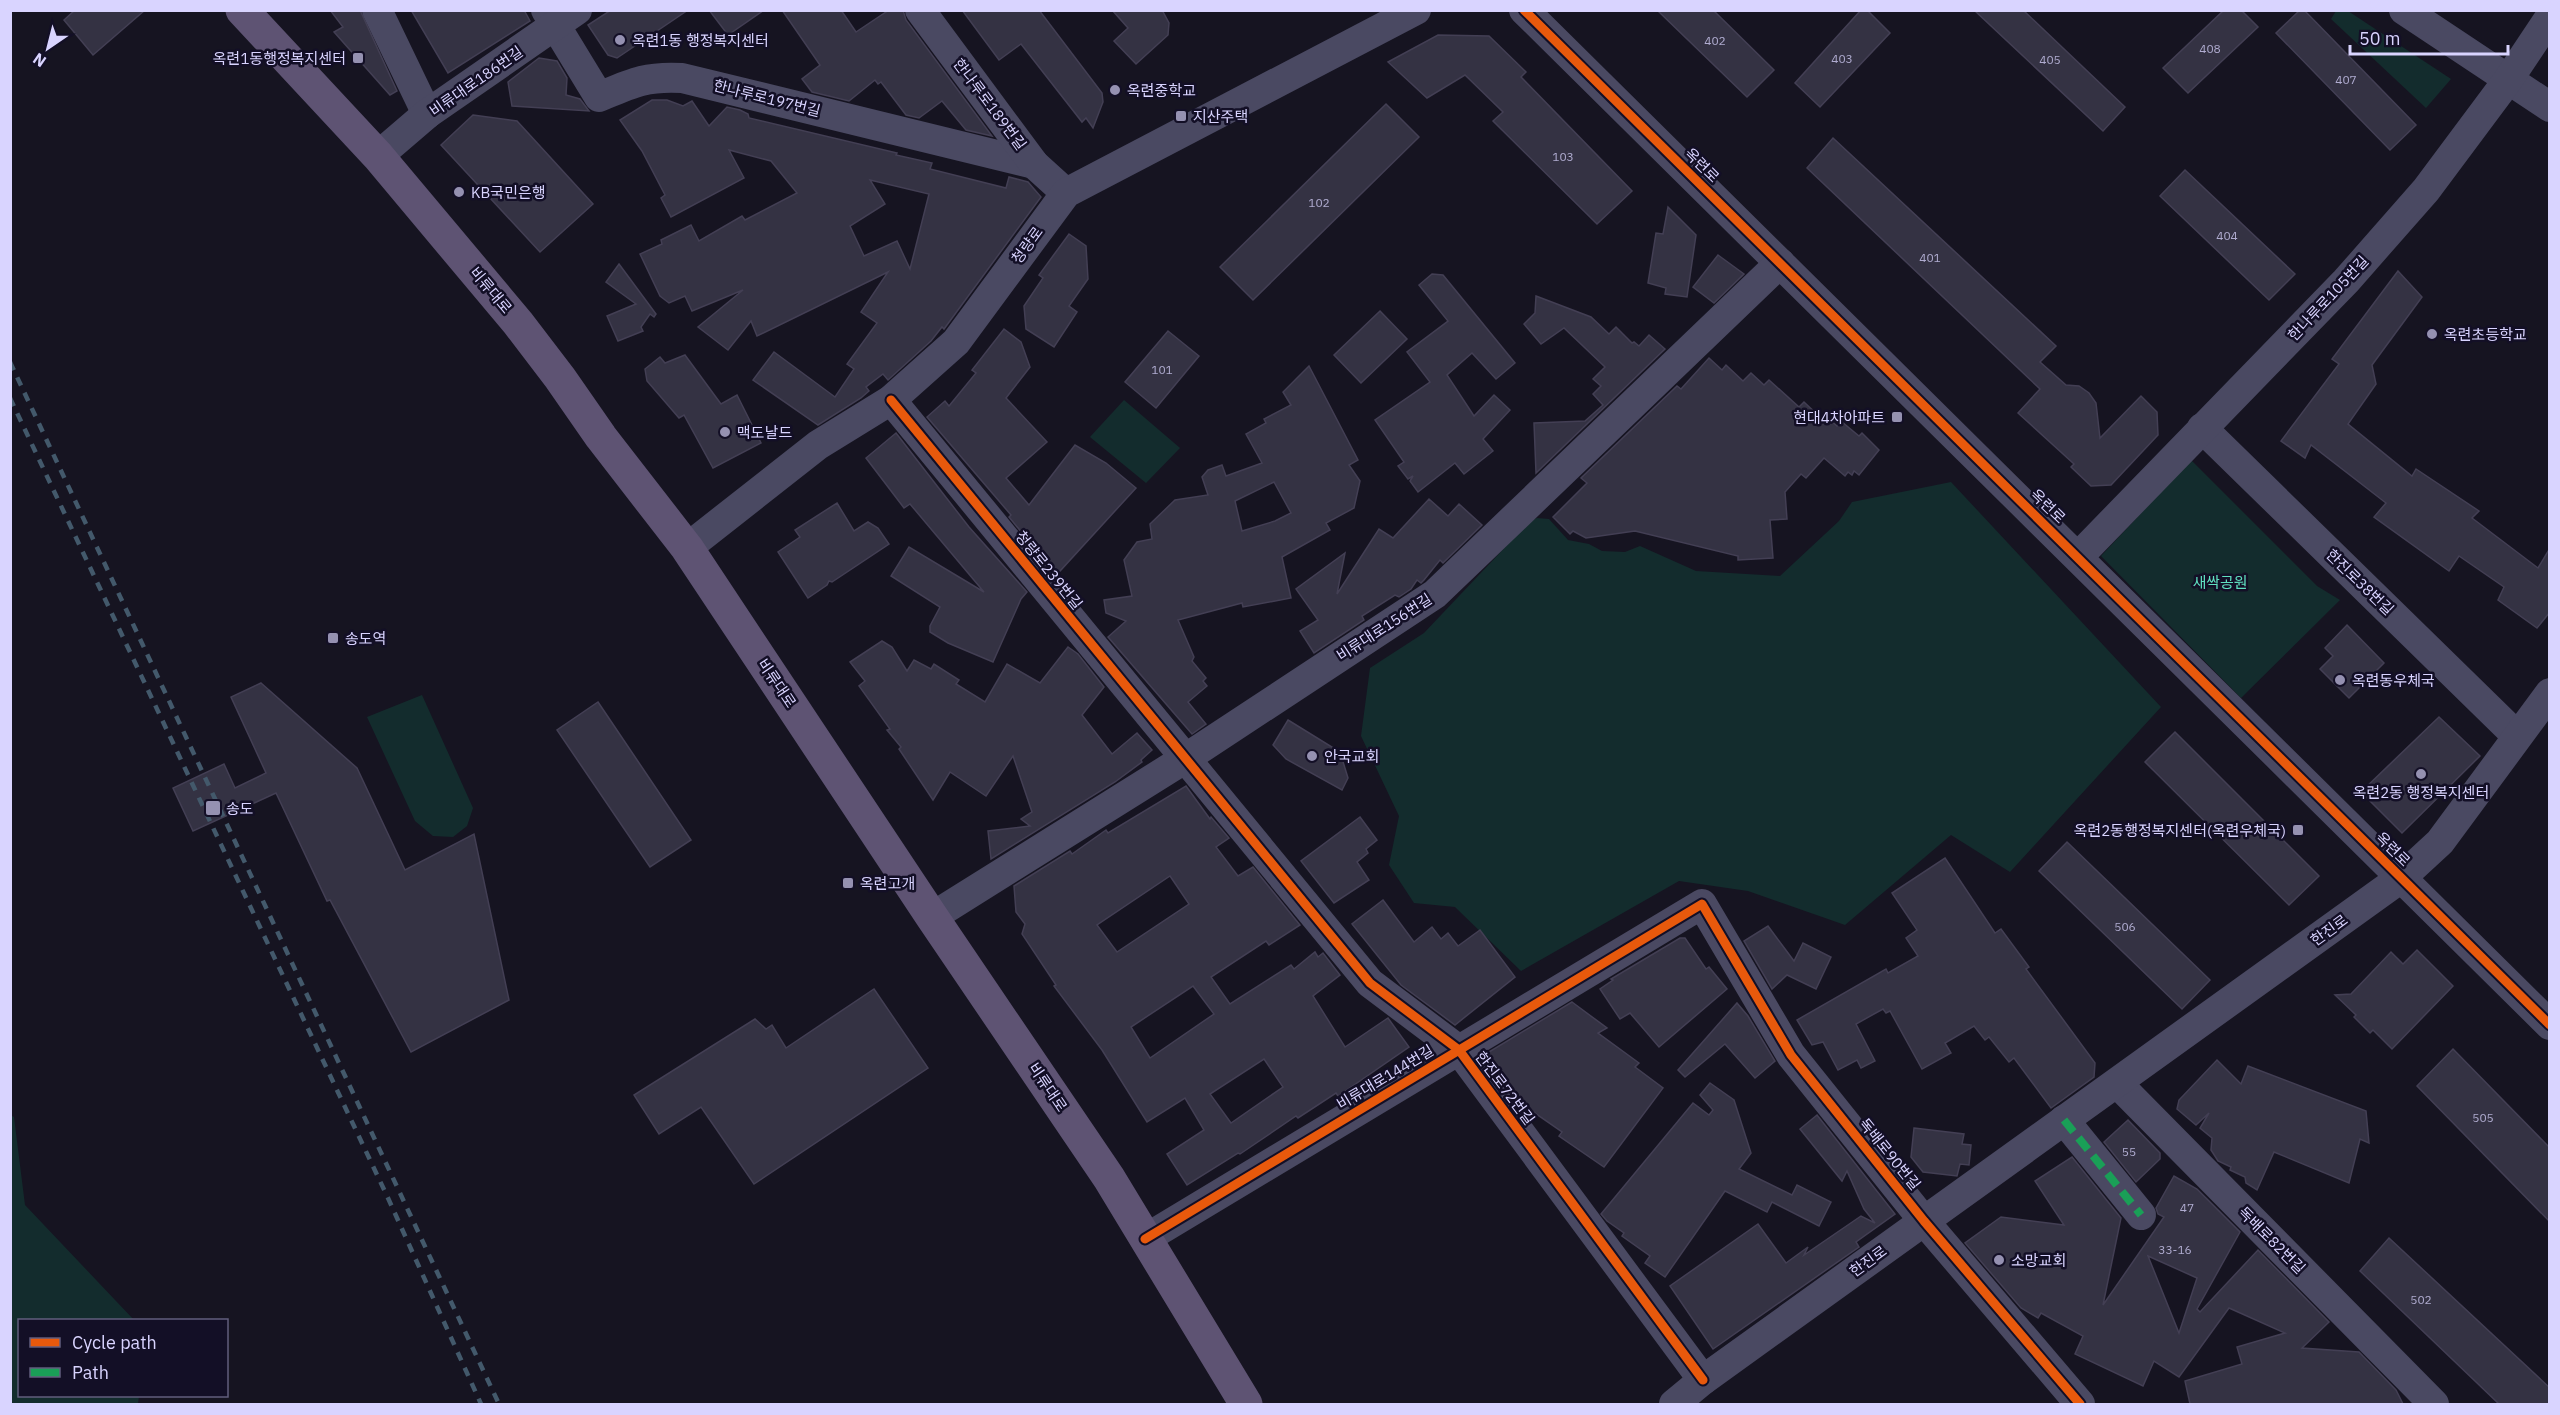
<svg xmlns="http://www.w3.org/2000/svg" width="2560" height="1415" font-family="'IBM Plex Sans','Noto Sans KR',sans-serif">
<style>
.green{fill:#132c2d}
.building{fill:#343243;stroke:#433f54;stroke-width:1.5;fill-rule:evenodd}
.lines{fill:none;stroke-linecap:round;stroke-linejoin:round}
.minor{stroke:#4a4962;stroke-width:30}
.major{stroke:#5e5373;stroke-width:33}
.rail{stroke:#43596b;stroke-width:4.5;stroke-dasharray:9 8;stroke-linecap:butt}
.quiet{stroke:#1a9f57;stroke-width:8;stroke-dasharray:15 8;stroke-linecap:butt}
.cycleway-casing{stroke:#130f26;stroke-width:13}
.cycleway{stroke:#e8590c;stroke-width:9}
.poi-dot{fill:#9591b1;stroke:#130f26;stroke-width:2}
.labels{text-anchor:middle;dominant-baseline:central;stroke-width:5;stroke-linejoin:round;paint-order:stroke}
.number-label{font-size:12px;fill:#b0acd0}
.poi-label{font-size:15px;fill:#d9d4ff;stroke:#130f26;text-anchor:start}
.street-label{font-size:15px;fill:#d9d4ff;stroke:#130f26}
.park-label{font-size:15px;fill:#5fe0c0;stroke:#130f26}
</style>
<rect width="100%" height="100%" fill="#161421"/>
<g class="green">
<polygon points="2336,11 2348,11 2451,79 2426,108 2331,19"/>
<polygon points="1124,400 1180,448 1146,483 1090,437"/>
<polygon points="2191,460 2317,586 2340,600 2241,698 2101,556"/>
<polygon points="1951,482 2161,707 2010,872 1951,835 1845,925 1748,891 1679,881 1521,971 1455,907 1414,903 1389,865 1399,816 1361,736 1370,668 1424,633 1529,522 1537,518 1549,519 1568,540 1589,544 1602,551 1625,552 1640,546 1696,571 1780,576 1839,521 1852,502"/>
<polygon points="422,695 473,808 467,826 453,837 433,836 415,821 367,717"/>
<polygon points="10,1115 14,1117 25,1205 134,1320 20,1320 20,1396 139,1396 138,1404 11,1404"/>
</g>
<g class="building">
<polygon points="75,10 145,10 93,55 64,20"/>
<polygon points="330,10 360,10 397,91 390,95 334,32 343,27"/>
<polygon points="411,10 524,10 530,21 448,73"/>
<polygon points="611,10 688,10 617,58 608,55 588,25"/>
<polygon points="709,10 764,10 728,35"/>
<polygon points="782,10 841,10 856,32 889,10 903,10 906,20 992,136 966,130 942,101 919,118 906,115 881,82 878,84 875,80 849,101 812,92 802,79 820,65"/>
<polygon points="962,10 1039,10 1102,93 1103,102 1093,128 1086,118 1082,122 1021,44 999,60"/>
<polygon points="1112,10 1162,10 1169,23 1168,35 1136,64 1114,41 1128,28"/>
<polygon points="1657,10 1713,10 1774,70 1747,97"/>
<polygon points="1861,10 1867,10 1890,33 1820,107 1795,83"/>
<polygon points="1974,10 2023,10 2125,107 2103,131"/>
<polygon points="2224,10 2241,10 2258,27 2188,93 2163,68"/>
<polygon points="2300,10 2304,10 2416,125 2390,150 2276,33"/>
<polygon points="1438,35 1489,36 1526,72 1521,77 1632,191 1597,224 1493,121 1503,112 1465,75 1427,98 1388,62"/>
<polygon points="539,58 557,61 567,78 566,95 580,99 589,111 512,106 508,82"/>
<path d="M652,100H667L683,106L692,101L709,126L727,107L740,110L748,114L749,118L897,153L896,155L932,163L930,169L1006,188L1009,177L1028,182L1041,197L944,329L942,327L931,341L888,380L883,374L866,387L869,391L861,398L818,425L753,380L774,352L835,397L854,369L847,364L877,323L861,312L888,272L757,336L751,321L728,350L698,327L743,290L692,311L685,296L669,303L660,296L640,254L662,244L661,240L691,225L699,241L742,216L745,220L797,193L771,161L729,150L744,178L671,217L661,198L665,195L642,151L620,120ZM870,180L929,194L910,269L897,241L864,256L850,226L885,204Z"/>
<polygon points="1386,104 1419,137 1253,300 1220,267"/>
<polygon points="473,115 517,121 593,204 540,252 441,145"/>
<polygon points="1833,138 2056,346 2040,362 2066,385 2079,386 2089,393 2096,403 2100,438 2141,396 2157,412 2158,435 2111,485 2091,486 2071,467 2074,464 2018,413 2040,389 1807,168"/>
<polygon points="2185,170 2295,274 2269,300 2160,196"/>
<polygon points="1668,207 1696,235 1687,297 1665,294 1666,288 1648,283 1656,233 1663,234"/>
<polygon points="1069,234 1086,246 1088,279 1069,306 1077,312 1054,347 1026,329 1024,306 1043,278 1039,275"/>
<polygon points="1718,255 1744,274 1714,303 1693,287"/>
<polygon points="619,264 656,314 654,317 650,314 641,327 643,331 618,341 607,316 636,304 606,282"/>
<polygon points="2398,271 2422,297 2372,365 2376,384 2348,424 2412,476 2416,469 2479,511 2472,518 2538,568 2550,548 2550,612 2537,628 2498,600 2504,587 2459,556 2449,571 2374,517 2386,503 2311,445 2305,458 2281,441 2339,364 2332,359"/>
<polygon points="1432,274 1443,275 1515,363 1496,379 1472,353 1447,375 1474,416 1494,395 1510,410 1483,439 1493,451 1464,474 1455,463 1418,492 1410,481 1413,476 1408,479 1398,466 1404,462 1375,420 1430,382 1407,352 1448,321 1419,285"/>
<polygon points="1536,296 1591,317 1609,334 1616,327 1632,343 1634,342 1639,346 1649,335 1665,349 1536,473 1534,423 1585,421 1603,405 1593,394 1601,386 1593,379 1605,367 1564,328 1541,344 1524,324 1535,313"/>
<polygon points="1380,311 1407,339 1361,383 1334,355"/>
<polygon points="1004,329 1021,342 1030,367 1006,398 1047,442 1006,478 1029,505 1075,445 1106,463 1136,488 1060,571 1055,573 1009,517 1011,515 927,417 945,401 949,406 976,373 972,370"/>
<polygon points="1168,331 1199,356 1156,408 1125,382"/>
<polygon points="685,355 721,404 737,395 761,443 713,468 684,415 679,418 647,381 645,369 660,357 665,363"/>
<polygon points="1709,358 1722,370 1726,365 1743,381 1751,373 1764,385 1769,380 1799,407 1804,402 1821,418 1824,414 1837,426 1842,422 1859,436 1862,433 1879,450 1859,475 1854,471 1852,475 1848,472 1845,476 1824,458 1806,478 1801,474 1785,492 1787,519 1770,520 1773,558 1738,560 1738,556 1635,531 1586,538 1573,531 1570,534 1553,517 1587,483 1581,478 1677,386 1681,389"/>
<path d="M1309,366L1358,460L1349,465L1360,481L1354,508L1326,523L1330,530L1282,557L1291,598L1243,607L1242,603L1178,620L1194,657L1192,661L1206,678L1203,681L1207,686L1188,702L1206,724L1192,734L1108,637L1126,621L1106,613L1104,600L1132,596L1124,560L1137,542L1152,539L1150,524L1175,500L1208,495L1202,477L1208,470L1222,465L1226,476L1262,463L1246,434L1266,423L1264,419L1291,405L1283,392ZM1274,482L1291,513L1275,521L1242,531L1235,501Z"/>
<polygon points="896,433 969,527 1027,592 1021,599 993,662 948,643 930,632 930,626 940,607 891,576 909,547 984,592 910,504 904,508 866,458"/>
<polygon points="1429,499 1448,516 1459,504 1482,525 1443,563 1440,560 1424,580 1421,583 1417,580 1411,589 1399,597 1395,595 1362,616 1364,620 1314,653 1300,631 1318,620 1296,589 1345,553 1337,594 1379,529 1393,538"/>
<polygon points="837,503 854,531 868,522 878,528 889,544 832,582 829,581 827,585 808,598 778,552 800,537 795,530"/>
<polygon points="2347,625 2384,663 2349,698 2320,669 2333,656 2325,648"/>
<polygon points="882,641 892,647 907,671 914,660 931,669 934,664 959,680 956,684 985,702 1007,664 1040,683 1068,647 1078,654 1104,687 1082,715 1112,754 1137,733 1152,750 1141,760 1142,762 1115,782 991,859 988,831 1030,826 1021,819 1032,812 1013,756 986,796 950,772 933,800 899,749 901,747 887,730 890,729 859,686 865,681 850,662"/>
<polygon points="261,683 357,768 405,870 474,834 509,1000 411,1052 330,900 327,901 276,793 193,831 173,788 224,764 235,788 266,773 231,697"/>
<polygon points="598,702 691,840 650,867 557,730"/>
<polygon points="2439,717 2480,756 2402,833 2361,792"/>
<polygon points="1288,720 1340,752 1348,778 1342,790 1286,759 1273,745"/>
<polygon points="2175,732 2319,876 2289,905 2145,762"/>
<path d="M1186,786L1210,819L1211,817L1229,838L1216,847L1238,876L1253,867L1300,925L1269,945L1266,941L1211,977L1230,1004L1291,965L1294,969L1315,952L1318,957L1323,953L1340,975L1313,996L1345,1047L1388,1018L1409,1047L1338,1096L1336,1093L1298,1118L1296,1116L1240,1154L1238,1153L1187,1185L1167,1154L1204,1130L1185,1098L1147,1122L1102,1050L1054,986L1056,985L1022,934L1025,924L1016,912L1014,886L1070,851L1072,854L1106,830L1108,833ZM1170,876L1189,904L1117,952L1097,925ZM1193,986L1214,1014L1150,1058L1131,1027ZM1264,1059L1283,1087L1231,1123L1210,1094Z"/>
<polygon points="1360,817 1377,840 1366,849 1368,853 1357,862 1369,880 1334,903 1301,861"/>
<polygon points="2067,842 2210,980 2182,1009 2039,871"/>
<polygon points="1945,858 1995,933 2001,929 2029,967 2026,969 2095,1063 2094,1077 2051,1108 2014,1058 2009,1062 1989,1037 1985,1040 1974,1026 1945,1043 1951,1053 1922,1069 1890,1011 1886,1013 1883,1009 1856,1024 1875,1061 1861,1068 1857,1060 1838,1070 1823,1042 1812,1045 1797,1020 1886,969 1888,973 1918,956 1906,938 1917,930 1892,893"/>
<polygon points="1383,900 1414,942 1432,927 1441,939 1448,933 1458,946 1480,930 1515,977 1455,1025 1401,985 1352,924"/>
<polygon points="1768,926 1794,961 1803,943 1831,957 1816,989 1787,975 1772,989 1744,941"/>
<polygon points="1680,938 1685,938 1706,969 1709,967 1727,989 1659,1047 1630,1013 1620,1019 1600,989 1613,980 1611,979"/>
<polygon points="2417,950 2453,986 2392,1049 2373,1030 2370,1033 2354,1017 2356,1015 2335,995 2351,994 2391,952 2403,964"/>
<polygon points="874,989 928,1068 754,1184 701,1107 659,1134 634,1095 755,1019 766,1029 772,1025 786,1048"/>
<polygon points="1572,1002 1607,1028 1598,1033 1639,1063 1635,1067 1663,1088 1604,1167 1559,1136 1562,1132 1519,1102 1484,1055"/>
<polygon points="1737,1003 1748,1016 1775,1061 1755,1078 1725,1044 1685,1077 1678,1070"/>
<polygon points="2453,1049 2550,1148 2550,1222 2417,1086"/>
<polygon points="2217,1060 2241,1084 2248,1066 2366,1111 2369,1143 2360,1139 2349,1183 2274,1152 2257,1190 2246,1183 2245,1177 2230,1170 2231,1167 2218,1161 2211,1150 2212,1138 2200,1128 2209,1113 2196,1125 2177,1109 2179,1100"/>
<polygon points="1710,1083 1734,1100 1751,1153 1739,1169 1792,1195 1797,1185 1831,1202 1819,1226 1772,1202 1767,1212 1725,1191 1665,1277 1645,1263 1650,1256 1622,1236 1624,1233 1607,1221 1601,1214 1693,1103 1709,1115 1713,1110 1700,1095"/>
<polygon points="1817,1115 1895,1214 1856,1242 1859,1247 1713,1349 1670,1286 1758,1224 1786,1263 1808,1247 1804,1255 1861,1216 1875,1223 1864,1209 1847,1171 1842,1181 1800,1129"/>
<polygon points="2128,1120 2160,1153 2160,1159 2136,1182 2104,1142"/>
<polygon points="1914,1128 1964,1134 1962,1144 1971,1145 1969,1165 1960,1164 1957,1176 1923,1172 1911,1157"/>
<path d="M2072,1157L2121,1218L2103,1305L2164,1217L2158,1214L2156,1208L2174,1176L2197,1189L2240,1232L2197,1309L2200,1312L2258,1250L2329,1322L2302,1348L2359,1352L2396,1390L2403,1404H2190L2185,1381L2242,1364L2237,1347L2285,1333L2229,1308L2179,1377L2154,1361L2143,1386L2075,1354L2083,1336L2041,1313L2038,1318L2021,1308L1965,1243L2001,1217L2064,1225L2035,1181ZM2148,1256L2197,1278L2179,1333Z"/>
<polygon points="2389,1238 2550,1388 2550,1404 2499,1404 2360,1271"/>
</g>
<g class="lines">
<g class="minor">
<polyline points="377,10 427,114"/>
<path d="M546,10L599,97C632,83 645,76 682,78L1034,164"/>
<polyline points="920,10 1034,164 1066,193"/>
<polyline points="1524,10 2550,1025"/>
<polyline points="2404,10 2550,107"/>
<polyline points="378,156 427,114 577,10"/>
<polyline points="891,400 1370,983 1459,1050 1703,1380"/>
<polyline points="2202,428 2517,736"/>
<polyline points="687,548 818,445 891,400 956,342 1066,193 1416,10"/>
<polyline points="2078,557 2346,281 2426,190 2508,80 2550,17"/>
<polyline points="932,917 1186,758 1435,594 1780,263"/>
<polyline points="2117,1083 2434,1404"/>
<polyline points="2064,1120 2141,1215"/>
<polyline points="1145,1239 1702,904 1791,1055 1924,1221 2080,1404"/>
<polyline points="1674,1404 1703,1380 2401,878 2440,842 2550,693"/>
</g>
<polyline class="major" points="242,10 378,156 518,323 560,378 601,437 687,548 932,917 1109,1178 1246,1404"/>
<g class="rail">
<polyline points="10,362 499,1404"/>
<polyline points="10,398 388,1198 481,1404"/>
</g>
<polyline class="quiet" points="2064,1120 2141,1215"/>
<defs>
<g id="cycleway">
<polyline points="1524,10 2550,1025"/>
<polyline points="891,400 1370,983 1459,1050 1703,1380"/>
<polyline points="1145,1239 1702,904 1791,1055 1924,1221 2080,1404"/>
</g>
</defs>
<use href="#cycleway" class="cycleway-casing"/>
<use href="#cycleway" class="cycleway"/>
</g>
<g class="poi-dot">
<circle cx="620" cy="40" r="6"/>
<rect x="352" y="52" width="12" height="12" rx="3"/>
<circle cx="1115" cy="90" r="6"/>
<rect x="1175" y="110" width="12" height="12" rx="3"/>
<circle cx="459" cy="192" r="6"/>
<circle cx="2432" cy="334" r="6"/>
<rect x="1891" y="411" width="12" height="12" rx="3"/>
<circle cx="725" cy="432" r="6"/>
<rect x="327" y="632" width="12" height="12" rx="3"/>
<circle cx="2340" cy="680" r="6"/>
<circle cx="1312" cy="756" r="6"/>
<circle cx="2421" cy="774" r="6"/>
<rect x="205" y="800" width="16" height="16" rx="3"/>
<rect x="2292" y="824" width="12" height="12" rx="3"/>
<rect x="842" y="877" width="12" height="12" rx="3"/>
<circle cx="1999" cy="1260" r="6"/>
</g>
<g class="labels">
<g class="number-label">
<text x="1715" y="40">402</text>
<text x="2210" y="48">408</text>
<text x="1842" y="58">403</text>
<text x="2050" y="59">405</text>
<text x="2346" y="79">407</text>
<text x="1563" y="156">103</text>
<text x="1319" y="202">102</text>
<text x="2227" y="235">404</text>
<text x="1930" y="257">401</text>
<text x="1162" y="369">101</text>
<text x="2125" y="926">506</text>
<text x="2483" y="1117">505</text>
<text x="2129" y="1151">55</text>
<text x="2187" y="1207">47</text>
<text x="2175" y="1249">33-16</text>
<text x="2421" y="1299">502</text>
</g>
<g class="poi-label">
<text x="632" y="40">옥련1동 행정복지센터</text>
<text x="346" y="58" text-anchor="end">옥련1동행정복지센터</text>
<text x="1127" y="90">옥련중학교</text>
<text x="1193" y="116">지산주택</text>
<text x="471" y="192">KB국민은행</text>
<text x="2444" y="334">옥련초등학교</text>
<text x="1885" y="417" text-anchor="end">현대4차아파트</text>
<text x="737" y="432">맥도날드</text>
<text x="345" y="638">송도역</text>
<text x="2352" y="680">옥련동우체국</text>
<text x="1324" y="756">안국교회</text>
<text x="2421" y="792" text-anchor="middle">옥련2동 행정복지센터</text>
<text x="226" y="808">송도</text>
<text x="2286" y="830" text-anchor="end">옥련2동행정복지센터(옥련우체국)</text>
<text x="860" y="883">옥련고개</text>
<text x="2011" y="1260">소망교회</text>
</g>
<g class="street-label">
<text transform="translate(476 81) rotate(-35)">비류대로186번길</text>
<text transform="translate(767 98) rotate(14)">한나루로197번길</text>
<text transform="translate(990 104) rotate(53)">한나루로189번길</text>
<text transform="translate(1702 165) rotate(45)">옥련로</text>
<text transform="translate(1027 245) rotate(-54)">청량로</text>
<text transform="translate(491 290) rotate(50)">비류대로</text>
<text transform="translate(2328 298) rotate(-47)">한나루로105번길</text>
<text transform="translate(2048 506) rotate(44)">옥련로</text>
<text transform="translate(1049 570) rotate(51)">청량로239번길</text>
<text transform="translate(2360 582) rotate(44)">한진로38번길</text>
<text transform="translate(1384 627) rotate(-33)">비류대로156번길</text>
<text transform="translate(777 683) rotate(56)">비류대로</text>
<text transform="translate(2393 849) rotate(45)">옥련로</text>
<text transform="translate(2329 930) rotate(-36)">한진로</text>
<text transform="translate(1385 1077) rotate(-31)">비류대로144번길</text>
<text transform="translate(1048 1087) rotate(56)">비류대로</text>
<text transform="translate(1505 1088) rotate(53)">한진로72번길</text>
<text transform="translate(1890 1154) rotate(51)">독배로90번길</text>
<text transform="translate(2272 1240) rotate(45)">독배로82번길</text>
<text transform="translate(1868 1261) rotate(-36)">한진로</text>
</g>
<g class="park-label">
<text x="2220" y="582">새싹공원</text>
</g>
</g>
<rect width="2560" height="1415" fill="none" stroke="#d9d4ff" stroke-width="24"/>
<rect x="18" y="1319" width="210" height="78" fill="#130f26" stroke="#625e7d" stroke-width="1.5"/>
<rect x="30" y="1338" width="30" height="9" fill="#e8590c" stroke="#625e7d" stroke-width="1.5"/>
<text x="72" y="1349" font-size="18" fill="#d9d4ff">Cycle path</text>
<rect x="30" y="1368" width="30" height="9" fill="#1a9f57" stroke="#625e7d" stroke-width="1.5"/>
<text x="72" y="1379" font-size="18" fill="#d9d4ff">Path</text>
<g transform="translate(48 48) rotate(215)" stroke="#130f26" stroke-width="4.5" paint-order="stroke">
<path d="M0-4.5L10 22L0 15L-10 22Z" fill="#d9d4ff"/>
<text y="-9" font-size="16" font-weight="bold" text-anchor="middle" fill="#d9d4ff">N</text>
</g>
<path d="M2350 45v9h158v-9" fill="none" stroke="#d9d4ff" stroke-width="3"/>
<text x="2359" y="45" font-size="18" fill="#d9d4ff" stroke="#130f26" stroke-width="4.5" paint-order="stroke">50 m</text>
</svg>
